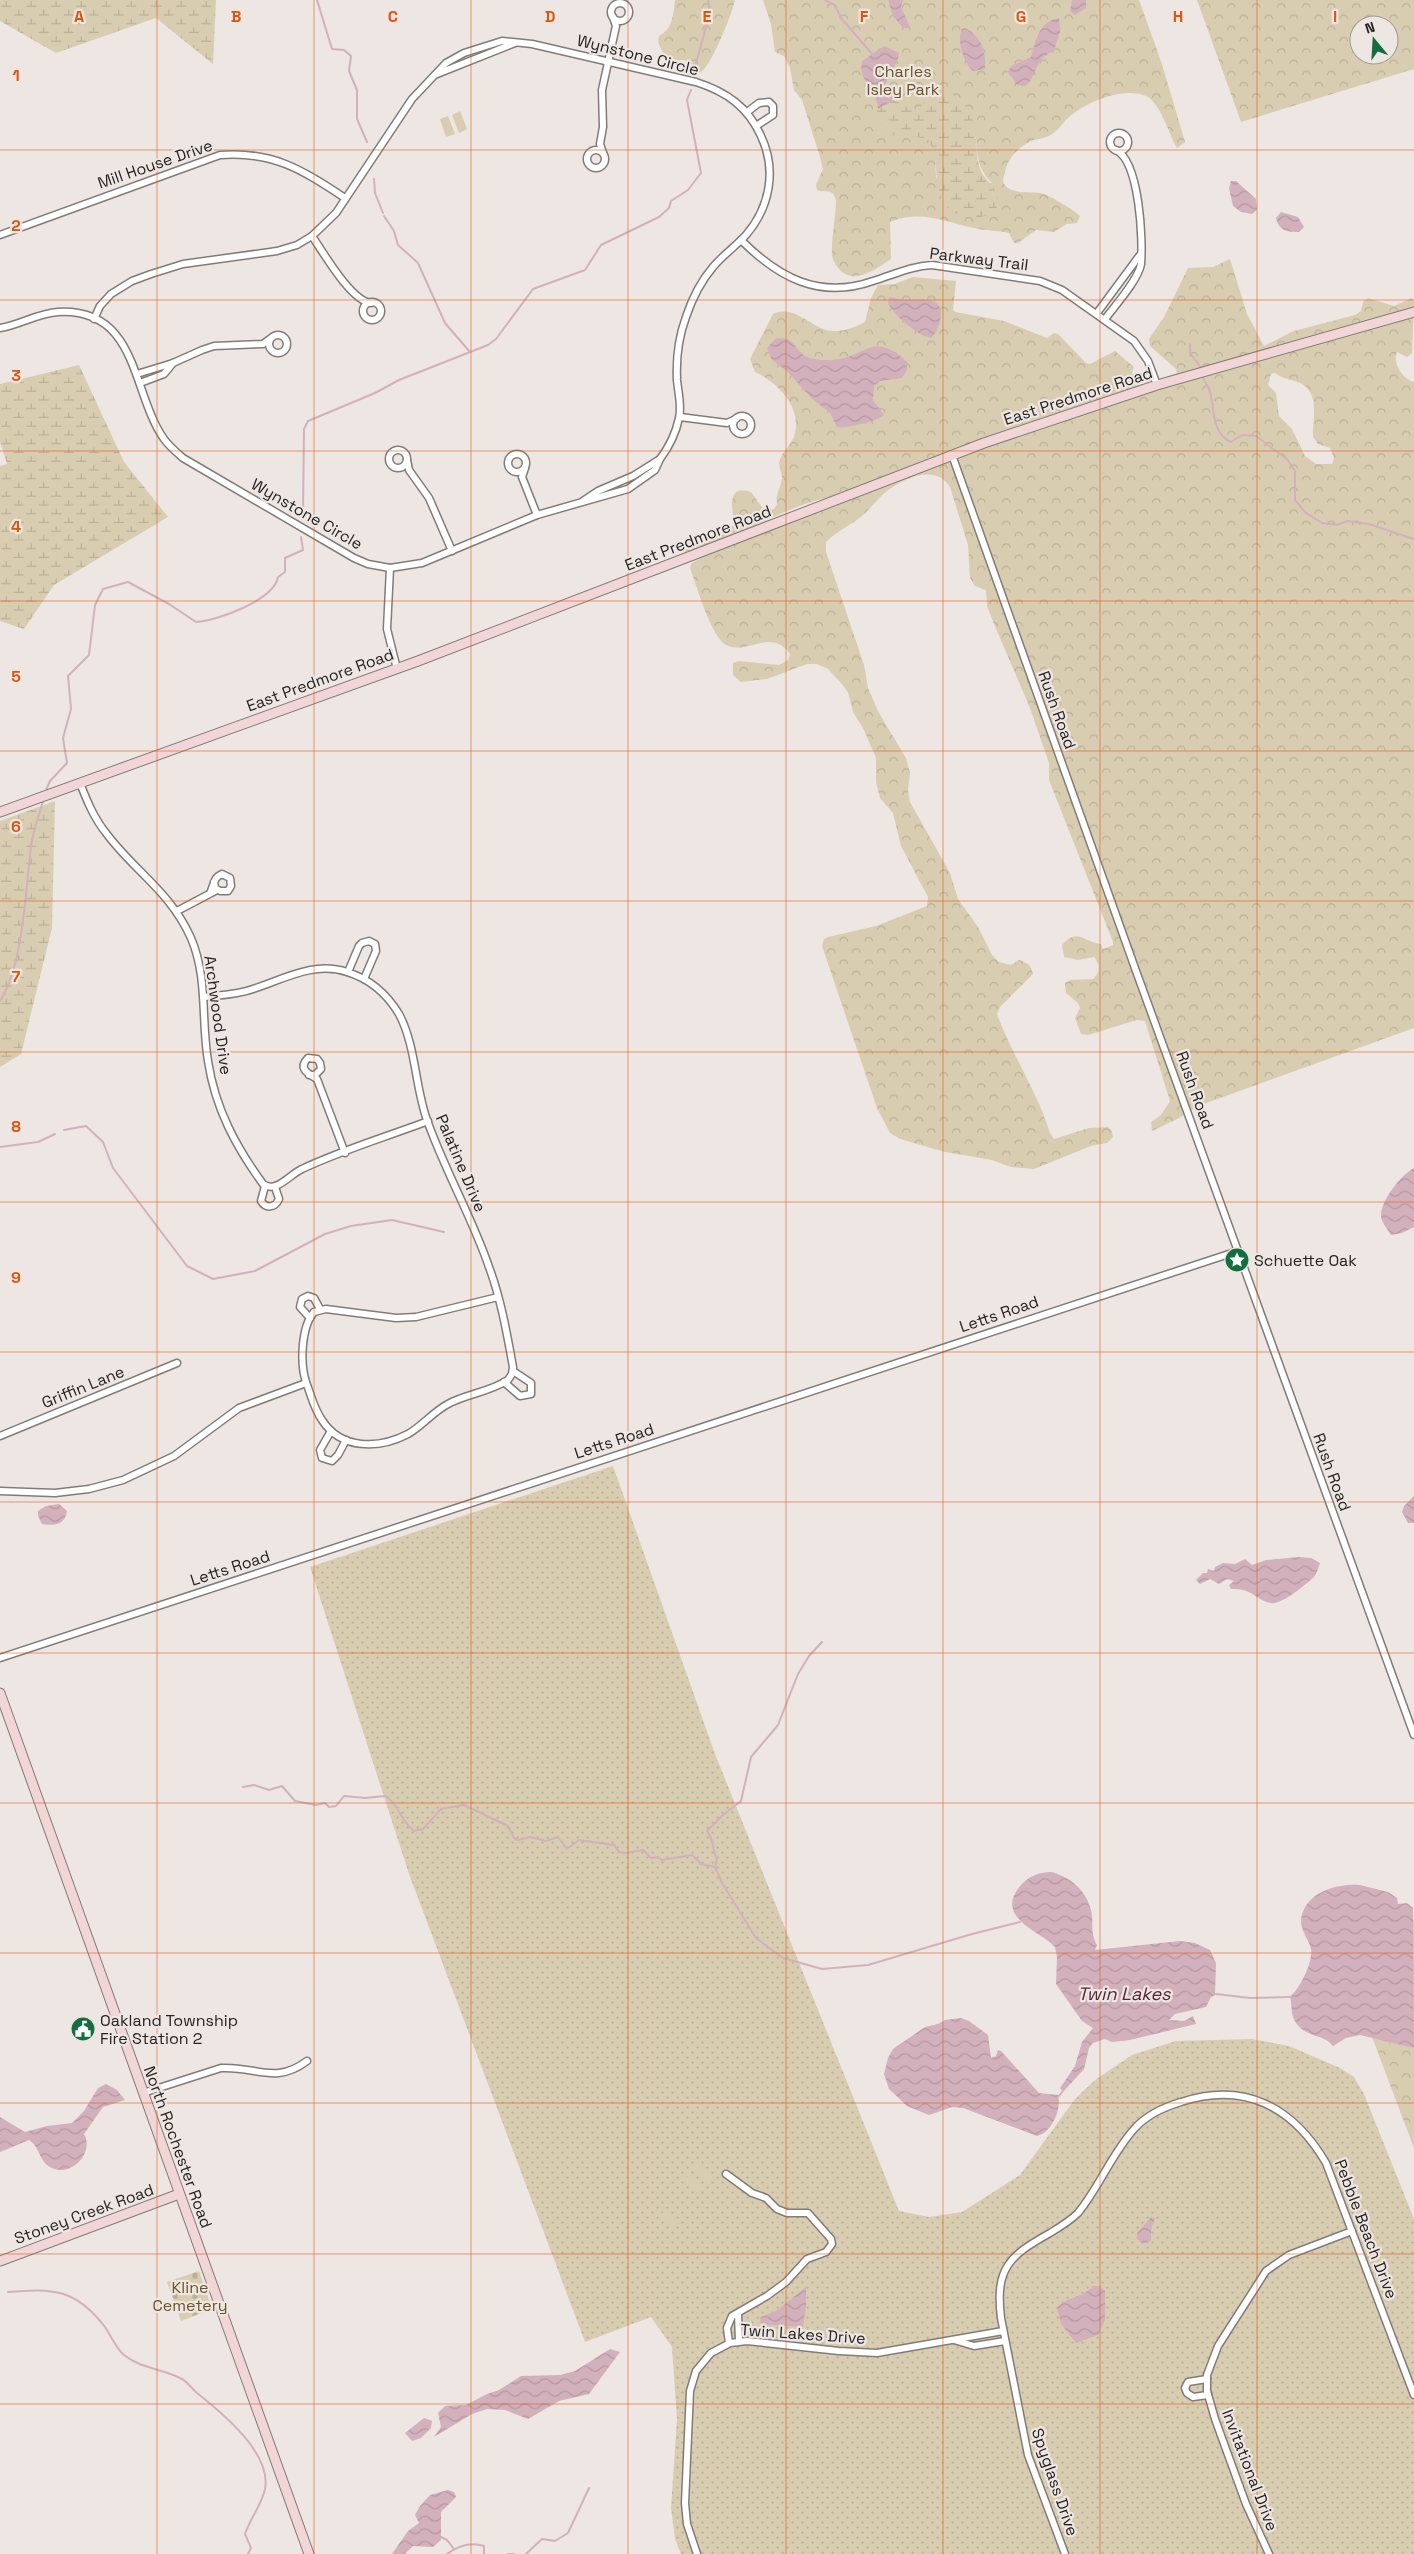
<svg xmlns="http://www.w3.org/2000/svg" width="1414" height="2554" font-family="'Space Grotesk',sans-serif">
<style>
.grass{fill:url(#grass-dots)}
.forest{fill:url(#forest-crowns);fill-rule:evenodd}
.wetland{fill:url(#wetland-marsh)}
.cemetery{fill:url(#cemetery-stones)}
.pitch{fill:#d9cdb1}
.water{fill:url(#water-waves)}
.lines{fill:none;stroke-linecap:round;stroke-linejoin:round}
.stream{stroke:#d3b1bc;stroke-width:2}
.street-casing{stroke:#827c79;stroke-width:9}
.secondary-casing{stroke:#827c79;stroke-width:11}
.street{stroke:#fff;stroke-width:6}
.secondary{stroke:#f2d5d6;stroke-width:9}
.grid{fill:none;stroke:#de560d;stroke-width:1;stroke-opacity:0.55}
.labels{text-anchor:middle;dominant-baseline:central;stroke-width:4.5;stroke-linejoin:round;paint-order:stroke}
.street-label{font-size:16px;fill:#252221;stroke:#ede6e3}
.park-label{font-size:16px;fill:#695422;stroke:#ede6e3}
.poi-label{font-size:16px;fill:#252221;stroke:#ede6e3;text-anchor:start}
.water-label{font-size:18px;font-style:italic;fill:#542639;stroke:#ede6e3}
.grid-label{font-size:16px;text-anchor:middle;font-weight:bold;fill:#de560d;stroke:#ede6e3;stroke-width:4.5;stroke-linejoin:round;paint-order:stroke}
</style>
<defs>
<pattern id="grass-dots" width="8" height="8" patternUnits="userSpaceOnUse" patternTransform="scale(1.25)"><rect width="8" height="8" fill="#d9cdb1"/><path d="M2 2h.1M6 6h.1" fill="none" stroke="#bab098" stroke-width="1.8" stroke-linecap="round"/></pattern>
<pattern id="forest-crowns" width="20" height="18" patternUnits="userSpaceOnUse" patternTransform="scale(1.25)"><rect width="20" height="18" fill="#d9cdb1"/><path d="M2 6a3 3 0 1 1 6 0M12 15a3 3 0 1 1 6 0" fill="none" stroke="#bab098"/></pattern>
<pattern id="wetland-marsh" width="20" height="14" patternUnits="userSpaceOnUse" patternTransform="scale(1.25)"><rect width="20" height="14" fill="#d9cdb1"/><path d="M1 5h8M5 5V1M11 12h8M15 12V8" fill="none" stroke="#bab098"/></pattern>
<pattern id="cemetery-stones" width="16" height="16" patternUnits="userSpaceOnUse" patternTransform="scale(1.25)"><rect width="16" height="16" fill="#d9cdb1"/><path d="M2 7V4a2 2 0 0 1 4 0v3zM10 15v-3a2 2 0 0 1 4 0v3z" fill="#bab098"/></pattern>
<pattern id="water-waves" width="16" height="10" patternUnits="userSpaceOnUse" patternTransform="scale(1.25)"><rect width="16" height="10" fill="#d3b1bc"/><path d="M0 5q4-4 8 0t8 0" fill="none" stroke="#b598a1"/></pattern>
</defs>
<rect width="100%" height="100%" fill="#ede6e3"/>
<polygon class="grass" points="613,1466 715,1754 899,2211 929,2217 962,2212 1020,2175 1075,2099 1095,2080 1132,2055 1176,2041 1252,2039 1289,2046 1340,2068 1354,2077 1364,2094 1414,2219 1414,2554 681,2554 675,2539 671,2508 677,2419 672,2347 651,2317 585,2342 409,1874 310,1567"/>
<g class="forest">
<path d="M675,0H735C732,14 711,67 700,73L692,70L685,60H666L658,42L659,36C673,29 673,15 675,0Z"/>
<path d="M763,0H1139L1161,61L1185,142L1177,148C1169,135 1161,103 1146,96C1124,86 1085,102 1068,118C1062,124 1057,132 1049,136C1044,138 1039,139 1034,140C1020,145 1007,158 1005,173C1004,176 1002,180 1004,184C1012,196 1033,190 1044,194C1052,197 1074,210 1080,216L1077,223L1067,224L1054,232L1036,230L1018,243H1014L1009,233C997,230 986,231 974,228C945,222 920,209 890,222L891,259C876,269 854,286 839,269C835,264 833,261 832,255C831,239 836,217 836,200C832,187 827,194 817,190L816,185L823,169L820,157L802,100L794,90L790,68L784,56L775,52L771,24ZM976,137C977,156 978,169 992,183L936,178L935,157Z"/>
<path d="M1197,0H1414V69L1241,122ZM1359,25H1389V55H1359Z"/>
<path d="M1230,259L1247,314L1264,346L1294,331L1355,315L1361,311L1363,302L1368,298L1394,306L1412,298L1414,302L1412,353L1407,357L1397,352C1392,363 1403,379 1414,382V1028L1198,1106L1179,1118L1152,1131L1151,1122L1161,1115L1170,1101L1145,1021L1137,1020L1088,1035L1081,1034L1075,1018L1080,1008L1078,1003L1066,993L1065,983L1070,980L1093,979C1100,973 1101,964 1094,957L1078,960L1064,957L1062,945C1078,927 1083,942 1101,944L1103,949L1113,945V942L1049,780V763L1030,708L994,624L987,606L986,590L975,586L970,578L968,545L950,487C936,464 906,477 888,490C877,498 870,511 858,519C847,527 836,532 826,542V552L864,665L868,688L879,713L906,758L910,773L908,790L910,802L950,873L958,899L978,927L992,955L999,962L1011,965L1019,960C1028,963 1031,965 1033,974L1000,1007L997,1014C1012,1055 1037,1091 1050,1133L1054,1139L1089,1128L1108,1127L1112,1131L1113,1137L1107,1143L1091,1146L1034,1169L1011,1167L992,1160L945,1152L900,1139L890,1133L877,1108L822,946L824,939L828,937L876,926L927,906L928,897L901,846L893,813L880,798L876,782V758L863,728L853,712L848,692L841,683L828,669L817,664H807L767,679L741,682L733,675V663L738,661L779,665L788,660L790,654C770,627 748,656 726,645C711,637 696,584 690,568L691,564L699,559L832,498C808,496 734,538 705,548C698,550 690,553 682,552L687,541C704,535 720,537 734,524C733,510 725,484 751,492L765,511L774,509L777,504C775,494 781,488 782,478C782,473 779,468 779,463C781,453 789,447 793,439C805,410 779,383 755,372L750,359L773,314C796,303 813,332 835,331C845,331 856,327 865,322L871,298L878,285L895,284L913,277L956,281L953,310L955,312L1004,321L1047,338L1054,333L1058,334L1086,363L1090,364L1115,351L1134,367L1132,372L1135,385L1147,384L1177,373L1176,369L1150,346L1149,339L1164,317L1188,268L1213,267ZM1275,373C1282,379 1291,379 1300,383C1321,393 1312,420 1313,437L1318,444L1330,448L1334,458L1332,464H1316L1305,456L1292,429L1279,416L1276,393L1268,385L1271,374Z"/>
<polygon points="1414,1920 1414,2148 1338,1947"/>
</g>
<g class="wetland">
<polygon points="0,0 216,0 213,64 156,18 56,53 0,21"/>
<path d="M936,81C946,91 962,99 969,112C980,130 973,151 981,171C986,182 999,188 998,203C996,223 957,220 947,207C931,185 941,160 928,139L906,135L894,136L875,118L878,109L896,99L912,111L919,110C926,101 924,92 930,82Z"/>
<polygon points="79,365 124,462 168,517 54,585 24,629 0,621 0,466 7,464 0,442 0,384"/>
<polygon points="55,801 52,928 21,1054 0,1067 0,821"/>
</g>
<polygon class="cemetery" points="199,2271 212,2309 181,2321 167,2282"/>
<g class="pitch">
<polygon points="460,111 467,129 459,133 452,115"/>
<polygon points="448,116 455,134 446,137 440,119"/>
<polygon points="698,2163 713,2175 708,2182 693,2170"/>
<polygon points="690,2174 705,2186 700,2193 684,2181"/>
<polygon points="665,2210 680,2222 675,2229 659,2217"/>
</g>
<g class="water">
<polygon points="888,0 903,0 901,7 910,27 903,28 893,16"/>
<polygon points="1072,0 1086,0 1086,8 1075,15 1070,11"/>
<path d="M1059,18L1060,32L1054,51C1033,60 1039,72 1026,86L1017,85L1008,72L1011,66L1031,57C1036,40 1039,21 1059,18Z"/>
<path d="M965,28C982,37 986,51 985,69L973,71C964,64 956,40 962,29Z"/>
<path d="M884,46L899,53C898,66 886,75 885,87L896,99L878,109C877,87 857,81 862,61Z"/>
<polygon points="1231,181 1236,181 1256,199 1257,210 1252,214 1241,212 1233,206 1229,188"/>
<path d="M1281,212L1298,217L1304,227L1299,232C1287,232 1279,231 1276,218Z"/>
<path d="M889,297C895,297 899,300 905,300C921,300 946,294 940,321C938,328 937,332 931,338C917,335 894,316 888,303Z"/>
<path d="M776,338L788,339C795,344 799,352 805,356C813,360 819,360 828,360C865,361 870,328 907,362V370L902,378L880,381L874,386L873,400L884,415C878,421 846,429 837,427L830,413L812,399L788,372L772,360L767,348Z"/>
<path d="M1414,1168V1227L1402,1233L1391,1235C1388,1230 1382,1223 1381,1217C1380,1201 1401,1175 1414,1168Z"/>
<polygon points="1414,1496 1414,1523 1408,1523 1402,1512 1404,1506"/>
<path d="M59,1504L67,1511C65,1525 54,1526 42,1524L38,1516V1511L46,1506Z"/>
<path d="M1299,1557L1311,1558L1320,1563C1319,1566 1316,1575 1314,1577C1306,1584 1282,1605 1271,1603C1255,1600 1254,1588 1231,1589L1229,1585L1234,1581L1227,1579L1219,1584L1210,1579L1200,1584L1196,1580L1203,1573H1207L1208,1569L1214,1571L1215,1567L1223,1563L1235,1564L1245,1559L1252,1565L1266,1560Z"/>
<path d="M1051,1872C1068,1876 1085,1889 1090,1907C1095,1921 1089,1931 1097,1945L1095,1950L1180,1941L1195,1943L1210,1950L1216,1963L1215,1995L1211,1997L1206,2007L1175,2014L1169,2020L1184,2021L1193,2016L1196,2024L1130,2040L1112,2042L1105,2039L1093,2043L1089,2048L1084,2069L1063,2092L1060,2088L1075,2066L1082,2042L1093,2028L1082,2021L1056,1984L1057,1957L1055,1947C1040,1931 994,1918 1020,1886C1028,1877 1038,1872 1051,1872Z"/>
<path d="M1360,1885L1388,1892L1397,1898L1398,1904L1407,1903L1413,1908L1414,2048L1360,2035L1346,2038L1333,2046C1324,2033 1302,2039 1293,2017C1291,2011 1292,2003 1290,1997C1300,1988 1313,1963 1311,1949C1309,1939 1301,1932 1301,1921C1303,1893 1336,1883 1360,1885Z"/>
<path d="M961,2018L969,2021L988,2035L991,2058L996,2056L998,2050L1001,2051L1039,2093L1058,2095C1062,2108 1052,2133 1037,2136L963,2108L952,2107L929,2115L907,2106L889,2089L884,2074L888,2058L893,2049L925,2027L938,2024L945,2020Z"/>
<path d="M106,2084L117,2090L125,2100L103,2107L84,2134C95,2153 70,2179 50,2167C39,2161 40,2147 29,2140L0,2152V2117L25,2132L47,2126L72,2123L84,2111L98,2088Z"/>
<polygon points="1151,2217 1155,2218 1151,2229 1151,2240 1147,2243 1142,2243 1137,2239 1137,2233"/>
<path d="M1093,2286H1100L1105,2291V2320L1098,2335L1076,2343L1061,2324L1057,2308C1066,2296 1082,2299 1093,2286Z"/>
<polygon points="806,2287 806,2307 803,2327 766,2325 760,2322 761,2317 776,2311"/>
<polygon points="610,2349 620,2352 589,2394 559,2401 528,2419 505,2410 487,2409 472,2414 434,2437 441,2427 438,2413 445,2406 466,2405 487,2394 499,2390 521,2376 560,2375 575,2371"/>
<polygon points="424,2418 432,2421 431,2428 421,2438 412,2441 405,2433"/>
<polygon points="448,2490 454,2492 456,2497 441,2512 441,2540 433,2547 413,2546 405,2554 392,2554 408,2531 419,2523 415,2515 420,2506 430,2495"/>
</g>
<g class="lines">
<g class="stream">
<polyline points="317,0 332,49 344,50 351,56 349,71 357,90 357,119 367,142"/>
<polyline points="825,0 835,5 841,18 873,55"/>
<polyline points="693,74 710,13 708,0"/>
<polyline points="374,179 375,193 383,213"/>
<polyline points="384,216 394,231 398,245 418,263 445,323 470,352"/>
<polyline points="1190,344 1190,353 1202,369"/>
<path d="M1203,377C1205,382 1208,387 1210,392C1215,409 1211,433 1231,442L1242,435L1256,436L1287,459L1295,471V500L1306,513L1322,523L1337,525L1347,521L1369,524L1414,539"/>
<polyline points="303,513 304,429 308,421 375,393 399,380 488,345 496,339 533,289 585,270 601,245 659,217 669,208 671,201 688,190 701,173 687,100 691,90"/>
<path d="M46,790L50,781L67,763L63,738L71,709L68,676L89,655L95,605L103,589L128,582L169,604L196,622C217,621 274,600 278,577L285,572V558L303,550L301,537"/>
<path d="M0,1001C23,967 26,887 31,846C33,831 39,816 43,801"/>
<polyline points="64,1130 86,1126 103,1142 113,1168 187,1266 213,1279 255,1271 325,1234 351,1226 392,1220 444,1232"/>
<polyline points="0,1147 38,1142 55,1134"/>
<path d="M822,1642L809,1656L798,1674L778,1725L751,1757L741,1801L723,1815L707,1831C714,1839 712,1849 717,1859L715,1867L722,1883L756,1938L783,1958L822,1969L868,1965L972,1934L1020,1922"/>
<path d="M243,1787L254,1785L269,1790L282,1786L295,1801L316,1805L325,1803L329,1807L336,1806L344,1796L365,1798L385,1796C399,1804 401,1822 414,1831L423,1829L441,1809L464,1805L508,1826L514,1838L518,1840L530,1837L546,1841L558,1837L567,1849L579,1840L614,1845L619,1852L626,1853L643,1850L651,1858L658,1857L662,1860L692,1855L701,1864L715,1867"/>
<polyline points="1216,1994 1250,1998 1290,1997"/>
<polyline points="1059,2096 1062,2092"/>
<path d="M8,2292C53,2288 76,2289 105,2327C111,2336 116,2348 124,2355C140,2368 162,2369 180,2378C187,2381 191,2388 197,2393C221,2412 272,2453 265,2489C262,2504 250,2519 245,2534L251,2548L248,2554"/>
<polyline points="441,2537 447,2540 454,2549"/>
<path d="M447,2554C458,2546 471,2542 484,2546V2554"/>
<polyline points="508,2554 514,2554"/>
<polyline points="526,2554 542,2539 555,2541 568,2533 589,2488"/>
</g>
<defs>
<g id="street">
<circle cx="620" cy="12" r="9"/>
<polyline points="437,74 515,43"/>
<polyline points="747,112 759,103 769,102 773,106 773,115 756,126"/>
<circle cx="1119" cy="142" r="9"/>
<circle cx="596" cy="159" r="9"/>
<polyline points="603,153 600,144 603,127 602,90 616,26 613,17"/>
<path d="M0,235L220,155C274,151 302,170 345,198"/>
<path d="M312,236C323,252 351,301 371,303"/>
<path d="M741,240C778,277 819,300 873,281C893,275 911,266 932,265L1040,281L1062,290L1134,341L1148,361L1157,385"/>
<circle cx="372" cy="311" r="9"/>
<polyline points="1097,313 1140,255"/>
<path d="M94,319L100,306L111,294L132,281L151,274L183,264L277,251L297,245L312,236L336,213L412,99L446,63L464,53L502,41L532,44L696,82C727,92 748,107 761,136C777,170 770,207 746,235C736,246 723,255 713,267C701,281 692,299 686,317C679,336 676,359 677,380C678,392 682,406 679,418C676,433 669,447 660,459"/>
<path d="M1105,319C1114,307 1139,279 1141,264C1143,241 1140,162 1116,150"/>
<path d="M0,328C20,325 38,313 58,312C139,308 131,392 164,439C169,446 176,452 183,458L354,558L368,564L390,568L422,563L537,515L628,489L655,470L660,459L633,476L598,491L583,501"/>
<circle cx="278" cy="344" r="9"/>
<polyline points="137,374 173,363 202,350 214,346 263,344 270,339"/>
<polyline points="140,383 164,374 173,363"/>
<circle cx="742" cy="425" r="9"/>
<polyline points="680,417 727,423 736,419"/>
<circle cx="398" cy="459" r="9"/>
<circle cx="517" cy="463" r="9"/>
<polyline points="952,455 1136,971 1414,1735"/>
<polyline points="407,460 409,470 429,498 452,551"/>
<polyline points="525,468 522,477 537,515"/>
<polyline points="390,568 387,629 397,669"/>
<path d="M80,783C87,801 94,818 106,833C135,872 170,891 191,938C208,978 201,1020 208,1061C215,1108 236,1147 263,1184C276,1194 290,1174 302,1169C342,1150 386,1137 428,1121"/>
<path d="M211,891C214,884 214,877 222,874L230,878L231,886L228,891H220L215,888L214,882"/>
<polyline points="177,911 215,891"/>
<polyline points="348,972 359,946 362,943 369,941 375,944 376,951 364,979"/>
<path d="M204,997C220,995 237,995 253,989C284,979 314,961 347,972C370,979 387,994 399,1014C416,1046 415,1087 427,1120C445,1171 472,1217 489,1267C501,1299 507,1334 513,1367L512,1374L508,1380C490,1392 466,1394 448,1404C433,1412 422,1426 408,1434C379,1449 341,1450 322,1420C314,1409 311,1395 306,1382C300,1364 301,1327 314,1312L326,1309L396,1318L416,1317L498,1297"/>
<path d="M309,1075H315L321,1069L320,1063L317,1059L308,1058C297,1069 309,1074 317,1079L345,1153"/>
<path d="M265,1186L261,1201C266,1209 275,1208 279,1199L275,1187"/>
<polyline points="310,1318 300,1307 302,1299 308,1296 314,1298 320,1309"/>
<polyline points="504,1382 520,1396 531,1394 531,1383 513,1371"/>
<polyline points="331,1431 320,1450 322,1458 332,1461 338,1455 346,1440"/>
<polyline points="0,1436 177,1363"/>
<polyline points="0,1491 55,1493 89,1489 123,1480 174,1456 239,1408 306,1383"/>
<polyline points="0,1658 1238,1251"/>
<path d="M143,2093L221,2068C256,2066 275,2085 307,2061"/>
<polyline points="726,2174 752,2193 766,2198 777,2209 787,2213 808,2213 831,2239 832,2244 826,2252 807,2259 786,2282 767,2296 732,2316 727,2328 729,2343"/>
<polyline points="738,2314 739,2341"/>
<polyline points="954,2340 974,2346 1005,2341"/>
<polyline points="1207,2379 1188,2382 1185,2388 1187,2393 1193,2397 1208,2395"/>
<polyline points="697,2554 687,2524 685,2503 690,2391 696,2371 711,2353 730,2343 747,2341 839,2351 877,2353 1003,2331"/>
<path d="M1065,2554L1028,2455L1001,2318C995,2268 1009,2256 1050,2233C1060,2227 1070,2221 1078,2213C1100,2186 1112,2153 1135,2128C1147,2115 1164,2107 1181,2102C1245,2081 1293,2107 1326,2163L1414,2395"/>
<polyline points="1269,2554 1246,2504 1215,2419 1207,2391 1207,2375 1218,2346 1266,2271 1289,2255 1352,2231"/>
</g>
<g id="secondary">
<polyline points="0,812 418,661 984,443 1157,385 1414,312"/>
<polyline points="0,1693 309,2554"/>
<polyline points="0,2261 179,2194"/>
</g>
</defs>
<use href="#street" class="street-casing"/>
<use href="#secondary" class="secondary-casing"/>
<use href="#street" class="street"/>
<use href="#secondary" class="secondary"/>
</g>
<path class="grid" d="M157,0V2554M314,0V2554M471,0V2554M628,0V2554M786,0V2554M943,0V2554M1100,0V2554M1257,0V2554M0,150H1414M0,300H1414M0,451H1414M0,601H1414M0,751H1414M0,901H1414M0,1052H1414M0,1202H1414M0,1352H1414M0,1502H1414M0,1653H1414M0,1803H1414M0,1953H1414M0,2103H1414M0,2254H1414M0,2404H1414"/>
<defs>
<symbol id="sight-disc" viewBox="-11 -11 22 22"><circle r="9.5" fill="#146e41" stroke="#ede6e3"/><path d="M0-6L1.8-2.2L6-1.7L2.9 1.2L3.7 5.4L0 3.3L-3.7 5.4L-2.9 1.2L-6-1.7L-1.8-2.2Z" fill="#fff"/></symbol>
<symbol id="civic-disc" viewBox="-11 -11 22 22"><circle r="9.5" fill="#146e41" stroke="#ede6e3"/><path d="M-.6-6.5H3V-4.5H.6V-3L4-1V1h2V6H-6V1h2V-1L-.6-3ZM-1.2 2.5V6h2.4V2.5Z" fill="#fff"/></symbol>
</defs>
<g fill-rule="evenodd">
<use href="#sight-disc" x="1223" y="1246" width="28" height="28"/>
<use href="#civic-disc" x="69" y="2015" width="28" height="28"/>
</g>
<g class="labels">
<g class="street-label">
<text transform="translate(638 55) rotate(14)">Wynstone Circle</text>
<text transform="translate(155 164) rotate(-19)">Mill House Drive</text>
<text transform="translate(979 259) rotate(7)">Parkway Trail</text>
<text transform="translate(1078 396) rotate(-18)">East Predmore Road</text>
<text transform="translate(307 514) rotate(30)">Wynstone Circle</text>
<text transform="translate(698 538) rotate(-21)">East Predmore Road</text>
<text transform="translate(320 680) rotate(-20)">East Predmore Road</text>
<text transform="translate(1057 710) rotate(70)">Rush Road</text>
<text transform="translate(218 1015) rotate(82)">Archwood Drive</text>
<text transform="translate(1195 1090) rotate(70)">Rush Road</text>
<text transform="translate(461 1163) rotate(67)">Palatine Drive</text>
<text transform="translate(999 1314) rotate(-19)">Letts Road</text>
<text transform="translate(83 1387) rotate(-22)">Griffin Lane</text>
<text transform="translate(614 1441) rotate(-18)">Letts Road</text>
<text transform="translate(1332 1472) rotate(70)">Rush Road</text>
<text transform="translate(230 1568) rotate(-18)">Letts Road</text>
<text transform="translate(178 2147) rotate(70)">North Rochester Road</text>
<text transform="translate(84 2214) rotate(-20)">Stoney Creek Road</text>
<text transform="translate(1366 2229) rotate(69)">Pebble Beach Drive</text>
<text transform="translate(803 2334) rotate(4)">Twin Lakes Drive</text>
<text transform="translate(1250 2470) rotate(69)">Invitational Drive</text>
<text transform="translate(1055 2482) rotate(71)">Spyglass Drive</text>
</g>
<g class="park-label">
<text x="903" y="71">Charles<tspan x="903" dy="18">Isley Park</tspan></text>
<text x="190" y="2287">Kline<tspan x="190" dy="18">Cemetery</tspan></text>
</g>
<g class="poi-label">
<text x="1254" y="1260">Schuette Oak</text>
<text x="100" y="2020">Oakland Township<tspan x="100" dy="18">Fire Station 2</tspan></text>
</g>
<g class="water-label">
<text x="1124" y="1993">Twin Lakes</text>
</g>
</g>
<g class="grid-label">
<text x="79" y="22">A</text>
<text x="236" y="22">B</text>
<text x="393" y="22">C</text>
<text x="550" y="22">D</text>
<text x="707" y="22">E</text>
<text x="864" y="22">F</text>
<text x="1021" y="22">G</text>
<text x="1178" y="22">H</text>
<text x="1335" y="22">I</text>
<text x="16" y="81">1</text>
<text x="16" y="231">2</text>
<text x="16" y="381">3</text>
<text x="16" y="532">4</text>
<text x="16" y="682">5</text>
<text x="16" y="832">6</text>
<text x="16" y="982">7</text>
<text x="16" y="1132">8</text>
<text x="16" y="1283">9</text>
</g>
<g transform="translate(1374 40) rotate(342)"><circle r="24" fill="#ede6e3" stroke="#9d9895"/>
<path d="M0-4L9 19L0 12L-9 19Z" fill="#146e41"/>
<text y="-8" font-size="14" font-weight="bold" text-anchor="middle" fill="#252221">N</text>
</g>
</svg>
